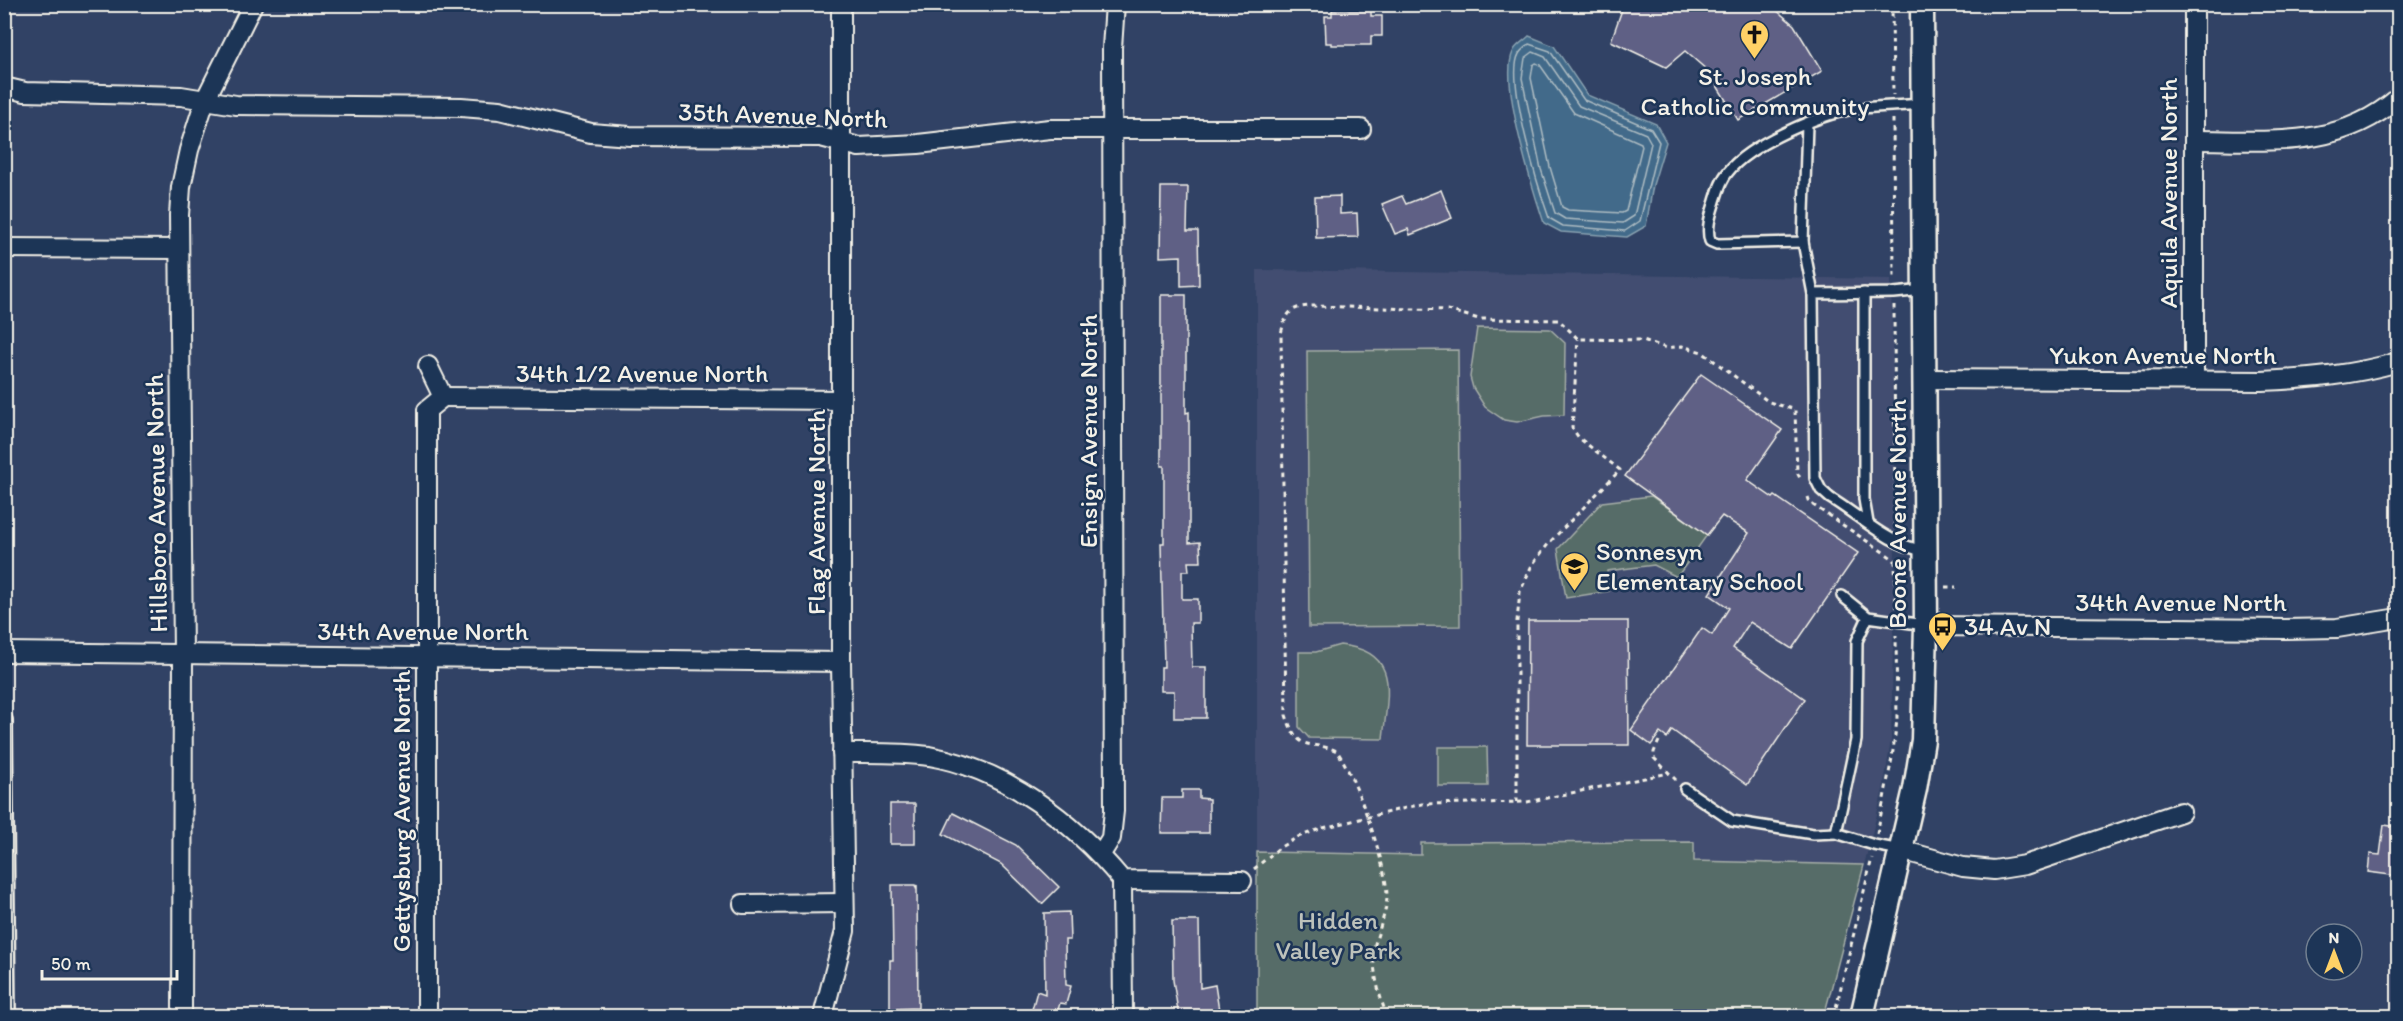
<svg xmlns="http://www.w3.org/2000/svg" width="2403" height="1021" font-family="Itim,sans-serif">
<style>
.built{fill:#434e71}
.green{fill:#576c67;stroke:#a6aea8;stroke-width:1.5}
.water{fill:#426b8a;stroke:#89a1b0;stroke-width:1.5}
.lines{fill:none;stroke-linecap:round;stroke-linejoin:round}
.shore{stroke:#adbbc2;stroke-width:1.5}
.building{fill:#5f6185;stroke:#f4f1e8;stroke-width:1.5}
.service-casing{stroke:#f4f1e8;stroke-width:14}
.minor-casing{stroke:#f4f1e8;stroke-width:22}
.tertiary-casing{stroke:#f4f1e8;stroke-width:27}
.path{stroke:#f4f1e8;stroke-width:3;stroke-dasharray:4.5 4.5;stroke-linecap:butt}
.service{stroke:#1d3557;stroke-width:9}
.minor{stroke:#1d3557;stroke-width:18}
.tertiary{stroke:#1d3557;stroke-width:22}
.labels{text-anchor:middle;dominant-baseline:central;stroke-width:5;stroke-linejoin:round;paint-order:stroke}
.poi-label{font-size:26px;fill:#f4f1e8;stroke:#1d3557;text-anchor:start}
.street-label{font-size:26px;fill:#f4f1e8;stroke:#1d3557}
.park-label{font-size:26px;fill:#bdc2bb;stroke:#1d3557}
</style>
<rect width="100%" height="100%" fill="#314265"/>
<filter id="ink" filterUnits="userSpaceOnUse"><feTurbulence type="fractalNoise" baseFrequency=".0167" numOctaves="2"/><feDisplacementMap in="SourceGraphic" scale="12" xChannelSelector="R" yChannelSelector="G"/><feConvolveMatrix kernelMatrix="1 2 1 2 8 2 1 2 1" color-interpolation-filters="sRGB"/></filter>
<g filter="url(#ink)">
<polygon class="built" points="1257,270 1891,279 1895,541 1891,740 1883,790 1864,865 1257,852"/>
<g class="green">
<polygon points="1477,328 1550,329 1565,343 1564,415 1544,416 1517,422 1504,420 1485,407 1473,388 1470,377"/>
<polygon points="1458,350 1460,626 1309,627 1307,351"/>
<polygon points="1651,496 1707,535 1677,577 1654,565 1607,571 1609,591 1566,598 1558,549 1602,502"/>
<path d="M1340,645C1402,651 1387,695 1383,739L1309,738L1299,727V652H1316Z"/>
<polygon points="1438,747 1487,747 1488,786 1438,786"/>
<polygon points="1694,842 1694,861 1864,865 1824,1016 1257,1016 1257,852 1421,855 1421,843"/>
</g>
<path class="water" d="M1529,36L1554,46L1587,95L1656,124L1666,142L1653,185L1646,226L1627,237L1561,232L1544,223C1533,190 1499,82 1513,52C1515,46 1524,41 1529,36Z"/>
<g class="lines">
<g class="shore">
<path d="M1529,44L1550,51L1584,100L1651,129L1659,142L1640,221L1625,231L1563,226L1549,218C1539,190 1505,78 1519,54C1521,50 1526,47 1529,44Z"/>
<polygon points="1533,52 1545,57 1579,106 1646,134 1651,143 1634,216 1623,223 1565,219 1555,213 1541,169 1522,78 1525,58"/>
<polygon points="1536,63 1540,65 1574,113 1641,143 1642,146 1626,211 1622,213 1568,210 1562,207 1550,167 1531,78 1533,65"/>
</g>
</g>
<g class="building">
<polygon points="1624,4 1769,4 1794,25 1822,71 1738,120 1708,71 1685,51 1666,67 1611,41"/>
<polygon points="1332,10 1371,10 1371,16 1382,16 1382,36 1371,36 1371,45 1332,45 1332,43 1326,43 1325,16 1332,16"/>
<polygon points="1161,187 1188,187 1187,231 1198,231 1199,285 1181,286 1181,256 1160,257"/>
<polygon points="1441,190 1452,218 1410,235 1408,229 1395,234 1382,204 1402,196 1406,204"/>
<polygon points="1340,196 1340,214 1357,213 1358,237 1316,238 1315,197"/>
<polygon points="1161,295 1186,295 1186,413 1189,412 1189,543 1200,542 1201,562 1188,562 1189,571 1182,571 1182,599 1198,599 1198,623 1191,623 1192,667 1206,667 1206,718 1174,718 1174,691 1161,691 1161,667 1164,667 1161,543 1164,543 1164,466 1161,466"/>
<polygon points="1701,374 1782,430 1747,480 1773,498 1775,496 1858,553 1792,649 1750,622 1733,648 1805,699 1747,785 1672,730 1667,738 1660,733 1651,745 1631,730 1702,628 1712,635 1729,608 1709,594 1749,533 1722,516 1707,535 1625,476"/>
<polygon points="1528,621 1628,621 1629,745 1527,745"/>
<polygon points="1182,790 1199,790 1199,798 1209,799 1209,833 1161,833 1162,798 1182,798"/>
<rect x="890" y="804" width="25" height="40"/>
<polygon points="953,813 1016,845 1059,887 1042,904 1001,864 943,834"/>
<polygon points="2384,825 2398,827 2398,876 2368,872 2370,854 2380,855"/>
<polygon points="892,885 915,885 916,888 917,885 918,1008 890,1009 890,960 893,960"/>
<polygon points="1069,912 1070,940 1065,940 1066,985 1071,986 1066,1004 1060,1003 1056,1017 1030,1017 1037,991 1045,994 1044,913"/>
<polygon points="1172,921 1199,921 1200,988 1215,985 1220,1017 1195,1017 1194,1014 1179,1017 1173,980"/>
</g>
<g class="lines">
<defs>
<g id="service">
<path d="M1807,124L1803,242L1717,244L1710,241C1706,228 1711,214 1715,201C1718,191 1721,180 1728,172C1748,145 1820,114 1854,109C1877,106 1900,106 1923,104"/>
<polyline points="1803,242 1813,294"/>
<path d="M1924,290L1894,293L1813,294L1815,478L1821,490L1830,498C1860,516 1890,546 1925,551"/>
<polyline points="1864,293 1864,499 1868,523"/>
<polyline points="1842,596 1868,617 1925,625"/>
<polyline points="1868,617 1857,641 1856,740 1836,833 1874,845 1901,850"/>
<polyline points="4,712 7,720 10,1016"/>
<polyline points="1685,789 1732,821 1813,834 1836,833"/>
</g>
<g id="minor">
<polyline points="4,87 25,92 181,96 236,105 461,107 500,110 591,133 630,136 821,137 859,147 918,144 1050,129 1361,129"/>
<path d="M2194,140C2267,140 2338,150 2398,98"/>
<polyline points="4,248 178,249"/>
<polyline points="428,366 443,397"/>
<path d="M1925,379L2262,381C2309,379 2353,375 2398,362"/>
<polyline points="2194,381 2194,4"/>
<polyline points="443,397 841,400"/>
<polyline points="1926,626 2285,629 2337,628 2398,618"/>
<polyline points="4,652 841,662"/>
<path d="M842,753C870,753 901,752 929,756C1005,769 1074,822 1122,880L1242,881"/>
<polyline points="1901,850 1963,867 1994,870 2025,865 2181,812"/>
<polyline points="1101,854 1111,838 1114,811 1112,48 1115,4"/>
<polyline points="1122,880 1123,1016"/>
<polyline points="743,904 844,903"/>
<polyline points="182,1016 183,655 179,215 181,187 189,150 205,100 253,4"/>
<polyline points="427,1016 427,410 443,397"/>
<polyline points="823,1016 845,931 841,662 841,4"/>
</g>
<polyline id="tertiary" points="1862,1016 1915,789 1923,740 1926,626 1922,4"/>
</defs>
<use href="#service" class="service-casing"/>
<use href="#minor" class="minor-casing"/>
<use href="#tertiary" class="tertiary-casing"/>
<g class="path">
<polyline points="1892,4 1893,95"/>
<polyline points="1893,119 1894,281"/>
<polyline points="1894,305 1895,527"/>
<polyline points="1808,497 1810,503 1895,560"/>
<polyline points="1895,560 1896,608"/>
<polyline points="1945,587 1956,587"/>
<polyline points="1659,741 1654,752 1654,758 1676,780"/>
<polyline points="1517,802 1517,621 1520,592 1532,565 1549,543 1620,470 1579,438 1572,428 1578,339"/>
<polyline points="1877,834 1892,758 1897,720 1896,635"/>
<polyline points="1254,869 1279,848 1298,837 1323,828 1422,804 1527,802 1669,773"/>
<path d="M1387,1016C1380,999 1370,963 1375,944C1379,928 1387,912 1387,895C1386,862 1356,778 1337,751C1309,739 1299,755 1286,715L1281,334C1286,312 1291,306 1314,306L1447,310L1479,319L1559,320L1578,339L1643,340L1666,348L1682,346L1702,352L1769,402L1795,410L1797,472L1801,480"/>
<polyline points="1834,1016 1872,858"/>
</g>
<use href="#service" class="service"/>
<use href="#minor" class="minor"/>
<use href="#tertiary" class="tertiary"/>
</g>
</g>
<defs>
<symbol id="church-pin" viewBox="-11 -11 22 30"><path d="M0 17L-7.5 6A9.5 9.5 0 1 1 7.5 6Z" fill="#ffd166" stroke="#1d3557"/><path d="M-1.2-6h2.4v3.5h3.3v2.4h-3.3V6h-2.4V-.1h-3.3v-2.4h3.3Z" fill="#111"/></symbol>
<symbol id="school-pin" viewBox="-11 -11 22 30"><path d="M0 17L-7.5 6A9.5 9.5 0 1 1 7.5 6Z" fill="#ffd166" stroke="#1d3557"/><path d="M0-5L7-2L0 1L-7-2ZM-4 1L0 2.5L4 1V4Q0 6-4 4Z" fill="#111"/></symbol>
<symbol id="bus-pin" viewBox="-11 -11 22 30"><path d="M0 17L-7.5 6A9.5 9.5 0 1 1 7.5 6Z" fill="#ffd166" stroke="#1d3557"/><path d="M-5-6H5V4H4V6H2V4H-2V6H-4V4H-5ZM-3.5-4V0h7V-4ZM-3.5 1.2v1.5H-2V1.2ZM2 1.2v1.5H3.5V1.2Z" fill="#111"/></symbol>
</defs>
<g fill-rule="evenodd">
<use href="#church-pin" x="1738" y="18" width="33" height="45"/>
<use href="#school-pin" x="1558" y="550" width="33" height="45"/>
<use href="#bus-pin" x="1926" y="610" width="33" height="45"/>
</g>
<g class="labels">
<g class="poi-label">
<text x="1755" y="76" text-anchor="middle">St. Joseph<tspan x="1755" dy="30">Catholic Community</tspan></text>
<text x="1596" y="551">Sonnesyn<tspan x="1596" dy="30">Elementary School</tspan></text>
<text x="1964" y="626">34 Av N</text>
</g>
<g class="street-label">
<text transform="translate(783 115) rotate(2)">35th Avenue North</text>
<text transform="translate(2168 193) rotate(-90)">Aquila Avenue North</text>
<text x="2163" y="355">Yukon Avenue North</text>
<text x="642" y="373">34th 1/2 Avenue North</text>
<text transform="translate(1088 431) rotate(-90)">Ensign Avenue North</text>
<text transform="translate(156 503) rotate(-91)">Hillsboro Avenue North</text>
<text transform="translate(816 512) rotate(-90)">Flag Avenue North</text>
<text transform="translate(1897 514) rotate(-90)">Boone Avenue North</text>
<text x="2181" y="602">34th Avenue North</text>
<text x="423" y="631">34th Avenue North</text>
<text transform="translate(401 811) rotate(-90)">Gettysburg Avenue North</text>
</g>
<g class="park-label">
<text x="1338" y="920">Hidden<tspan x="1338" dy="30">Valley Park</tspan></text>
</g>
</g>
<rect width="2403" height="1021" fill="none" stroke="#1d3557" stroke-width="24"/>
<rect x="12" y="12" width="2379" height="997" fill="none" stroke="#f4f1e8" stroke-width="2" filter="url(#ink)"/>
<g transform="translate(2334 952)"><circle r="28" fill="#1d3557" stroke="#738091" stroke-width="1.5"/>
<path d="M0-4.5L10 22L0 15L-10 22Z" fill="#ffd166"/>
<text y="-9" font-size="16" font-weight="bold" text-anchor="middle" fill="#f4f1e8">N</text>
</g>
<path d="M42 970v9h135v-9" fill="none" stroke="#f4f1e8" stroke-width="3"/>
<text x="51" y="970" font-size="18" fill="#f4f1e8" stroke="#1d3557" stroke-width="4.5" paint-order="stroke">50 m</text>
</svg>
